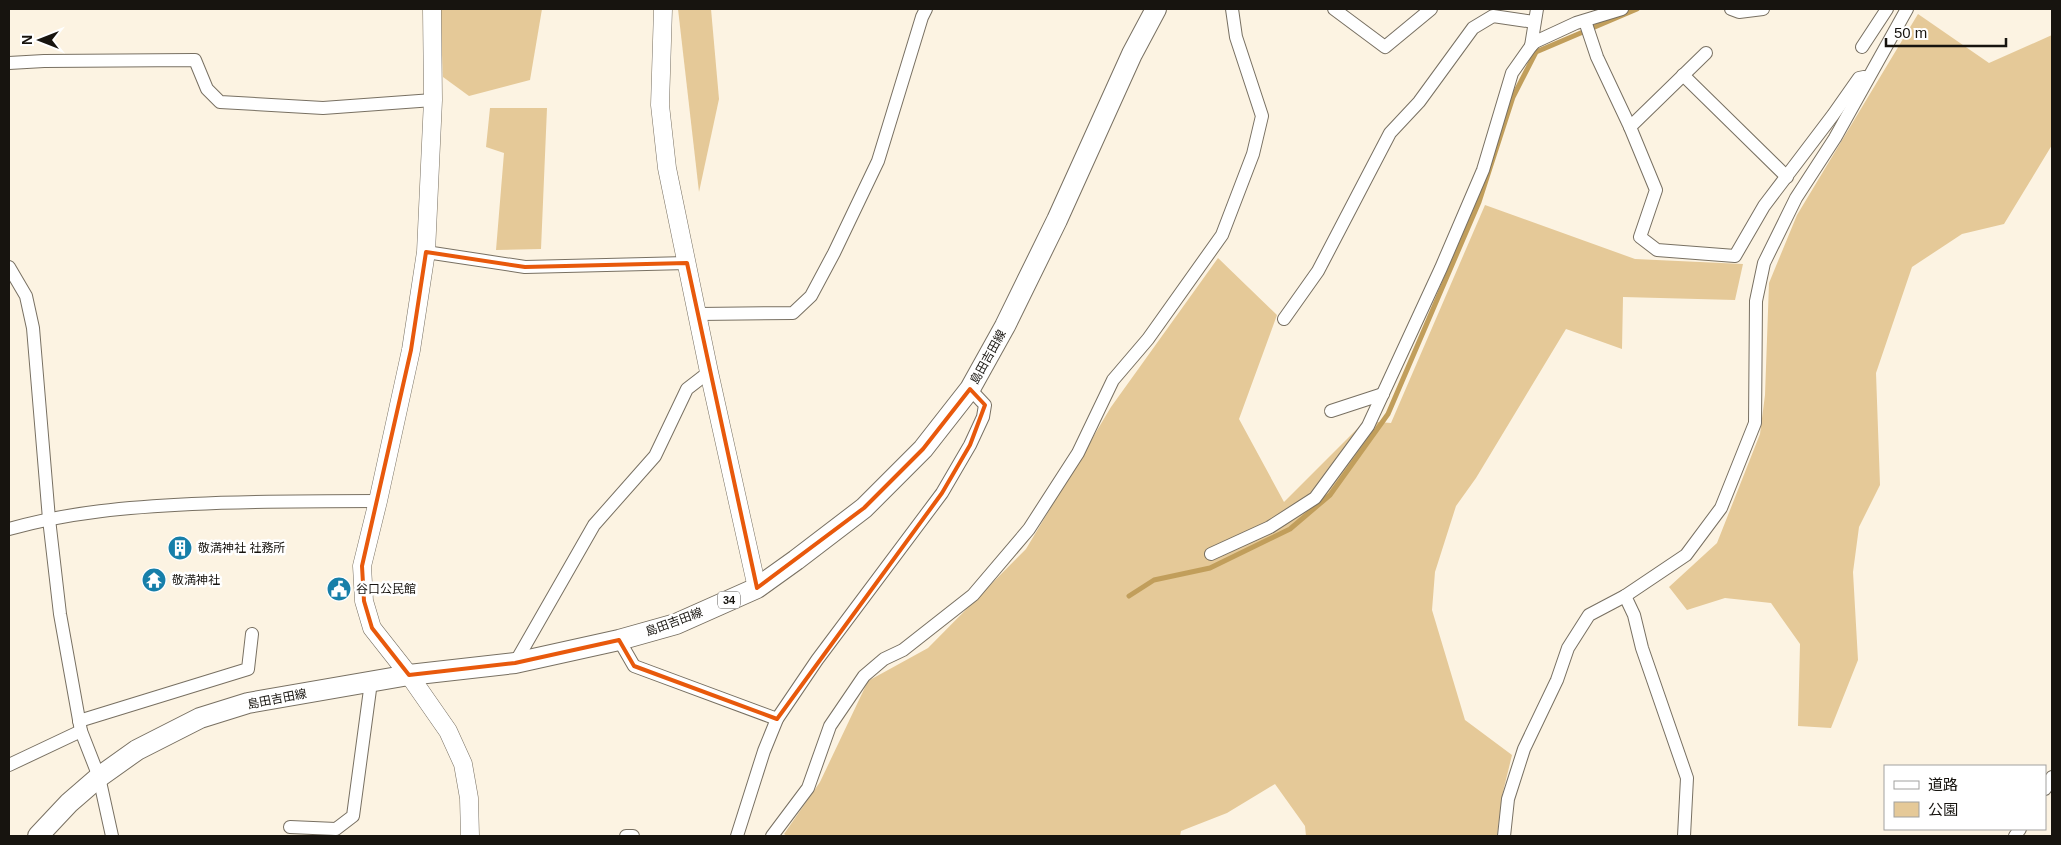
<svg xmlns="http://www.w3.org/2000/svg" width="2061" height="845" font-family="Arial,'Noto Sans JP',sans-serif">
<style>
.green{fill:#e5c998}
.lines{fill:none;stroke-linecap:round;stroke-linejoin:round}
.stream{stroke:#c19e5b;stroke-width:5}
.street-casing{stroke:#787062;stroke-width:14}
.secondary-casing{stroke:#787062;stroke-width:19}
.primary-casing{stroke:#787062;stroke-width:22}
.street{stroke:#fff;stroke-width:12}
.secondary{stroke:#fff;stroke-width:18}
.primary{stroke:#fff;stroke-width:20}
.marked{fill:none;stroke:#e8590c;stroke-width:4;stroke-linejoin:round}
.labels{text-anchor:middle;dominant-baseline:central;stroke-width:5;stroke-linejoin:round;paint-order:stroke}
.shield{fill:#fff;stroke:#5d5a57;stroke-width:1}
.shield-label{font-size:11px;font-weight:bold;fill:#17140f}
.street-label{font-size:12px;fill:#17140f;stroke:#fff}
.poi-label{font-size:12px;fill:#17140f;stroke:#fff;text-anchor:start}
</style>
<rect width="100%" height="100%" fill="#fcf3e2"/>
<g class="green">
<polygon points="440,9 542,9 530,80 469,96 443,77"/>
<polygon points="678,9 711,9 719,99 699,192"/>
<polygon points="1918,14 1989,63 2052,35 2052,145 2004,224 1962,234 1912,267 1876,373 1880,485 1859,527 1853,572 1858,660 1831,728 1798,726 1800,644 1771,603 1725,598 1687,610 1669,587 1717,543 1760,434 1765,395 1769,283 1797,215"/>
<polygon points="490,108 547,108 541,249 496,250 504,153 486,147"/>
<polygon points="1485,205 1635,259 1743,264 1735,300 1623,297 1622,349 1566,329 1476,478 1456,506 1435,572 1432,610 1465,720 1512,755 1502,796 1497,836 1306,836 1305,826 1275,784 1227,813 1181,831 1180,836 787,836 784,834 820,782 868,681 928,648 1026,549 1111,407 1218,258 1277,315 1239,419 1284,502 1365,421 1391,423"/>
</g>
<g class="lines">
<polyline class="stream" points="1129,596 1154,580 1210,568 1290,529 1330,495 1388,414 1479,202 1513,97 1536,52 1637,9"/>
<defs>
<g id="street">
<polyline points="1334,9 1385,47 1431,9"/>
<polyline points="1537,9 1531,46 1535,42 1576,23 1622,9"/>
<polyline points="1731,9 1739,12 1763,9"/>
<polyline points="1585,21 1597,57 1630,127 1656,190 1640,237 1657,250 1735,256 1764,206 1833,115 1859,78 1864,77"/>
<polyline points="1862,47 1887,9"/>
<polyline points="9,63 44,61 195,60 207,89 220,102 323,108 433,100"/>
<polyline points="1683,75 1787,177"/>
<polyline points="1630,127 1706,53"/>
<polyline points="426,252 525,267 687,263"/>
<polyline points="9,267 26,296 33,328 49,519 60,614 81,731 99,777 112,836"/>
<polyline points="698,314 793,313 811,296 834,253 878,161 922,17 926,9"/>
<polyline points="1284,319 1318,271 1390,133 1419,102 1473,28 1493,16 1534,22"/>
<polyline points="1331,411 1383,394"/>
<path d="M9,529C69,512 130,507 192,504C254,501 316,501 378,501"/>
<polyline points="1211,554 1270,527 1315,498 1368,426 1441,268 1483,170 1512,73 1531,46"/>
<polyline points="1625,596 1634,615 1642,648 1687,778 1684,836"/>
<polyline points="619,640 634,666 777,719"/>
<polyline points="515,663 594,525 655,456 687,389 709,372"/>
<polyline points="79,721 248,669 252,634"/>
<polyline points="9,765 81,731"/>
<polyline points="2045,789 2052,777"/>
<polyline points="290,827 336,829 353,816 371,682"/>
<polyline points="626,836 633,836"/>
<polyline points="737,836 764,751 777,719 817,660 942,493 970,445 983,417 985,405 970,389"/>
<polyline points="772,836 808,788 830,726 864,676 884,659 903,650 973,595 1029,529 1078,453 1113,380 1148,339 1222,235 1253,154 1262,116 1236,37 1232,9"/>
<polyline points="1504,836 1508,799 1524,749 1557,680 1568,648 1589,615 1625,596 1686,555 1721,508 1755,423 1756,301 1764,263 1796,198 1835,138 1907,9"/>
<polyline points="2015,836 2020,829"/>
</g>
<g id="secondary">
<polyline points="432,9 433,100 426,252 411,350 378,501 362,566 364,601 372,628 409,675 448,731 463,764 469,798 470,836"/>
<polyline points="663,9 660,105 667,168 709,372 757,588"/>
</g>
<polyline id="primary" points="38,836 69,803 99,777 137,750 200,718 248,703 409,675 515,663 619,640 676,624 757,588 796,560 864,508 923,449 970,389 1005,326 1057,220 1132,54 1156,9"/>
</defs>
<use href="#street" class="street-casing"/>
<use href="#secondary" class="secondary-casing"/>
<use href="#primary" class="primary-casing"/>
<use href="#street" class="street"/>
<use href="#secondary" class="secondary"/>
<use href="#primary" class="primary"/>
</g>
<path class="marked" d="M426,252L525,267L687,263L757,588L864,508L923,449L970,389L985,405L970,445L942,493L777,719L634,666L619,640L515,663L409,675L372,628L364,601L362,566L411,350Z"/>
<defs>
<symbol id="building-disc" viewBox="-11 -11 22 22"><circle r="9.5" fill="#177fa9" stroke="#fff"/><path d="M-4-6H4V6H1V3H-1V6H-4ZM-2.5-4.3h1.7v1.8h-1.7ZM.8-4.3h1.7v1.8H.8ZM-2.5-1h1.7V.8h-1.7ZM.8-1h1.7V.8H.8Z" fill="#fff"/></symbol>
<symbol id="temple-disc" viewBox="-11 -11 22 22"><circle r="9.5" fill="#177fa9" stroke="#fff"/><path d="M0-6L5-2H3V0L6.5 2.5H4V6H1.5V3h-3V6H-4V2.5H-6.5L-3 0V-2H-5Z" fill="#fff"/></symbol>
<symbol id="civic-disc" viewBox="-11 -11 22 22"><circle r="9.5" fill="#177fa9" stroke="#fff"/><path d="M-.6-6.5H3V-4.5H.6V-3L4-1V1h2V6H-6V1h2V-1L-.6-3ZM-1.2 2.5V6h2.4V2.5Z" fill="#fff"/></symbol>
</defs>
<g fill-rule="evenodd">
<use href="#building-disc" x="166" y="534" width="28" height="28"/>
<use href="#temple-disc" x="140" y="566" width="28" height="28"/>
<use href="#civic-disc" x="325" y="575" width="28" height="28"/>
</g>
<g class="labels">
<rect class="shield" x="718" y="591.5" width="22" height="17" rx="4"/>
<g class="shield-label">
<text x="729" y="600">34</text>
</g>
<g class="street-label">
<text transform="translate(988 357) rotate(-61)">島田吉田線</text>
<text transform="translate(674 622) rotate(-20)">島田吉田線</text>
<text transform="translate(277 699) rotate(-11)">島田吉田線</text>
</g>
<g class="poi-label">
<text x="198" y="548">敬満神社 社務所</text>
<text x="172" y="580">敬満神社</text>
<text x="356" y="589">谷口公民館</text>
</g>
</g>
<rect width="2061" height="845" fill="none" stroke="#17140f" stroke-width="20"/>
<rect x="1884" y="765" width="162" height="65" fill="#ffffff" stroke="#a2a19f"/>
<rect x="1894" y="781" width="25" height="8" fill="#ffffff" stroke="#a2a19f"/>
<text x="1928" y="790" font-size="15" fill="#17140f">道路</text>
<rect x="1894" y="802" width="25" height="15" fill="#e5c998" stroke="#a2a19f"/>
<text x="1928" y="815" font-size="15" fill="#17140f">公園</text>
<g transform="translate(40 40) rotate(270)" stroke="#ffffff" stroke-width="4" paint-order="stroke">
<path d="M0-4L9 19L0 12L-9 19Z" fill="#17140f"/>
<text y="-8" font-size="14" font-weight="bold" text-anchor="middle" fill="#17140f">N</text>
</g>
<path d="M1886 38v8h120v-8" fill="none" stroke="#17140f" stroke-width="2.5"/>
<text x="1894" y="38" font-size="15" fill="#17140f" stroke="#ffffff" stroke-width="4" paint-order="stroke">50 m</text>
</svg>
